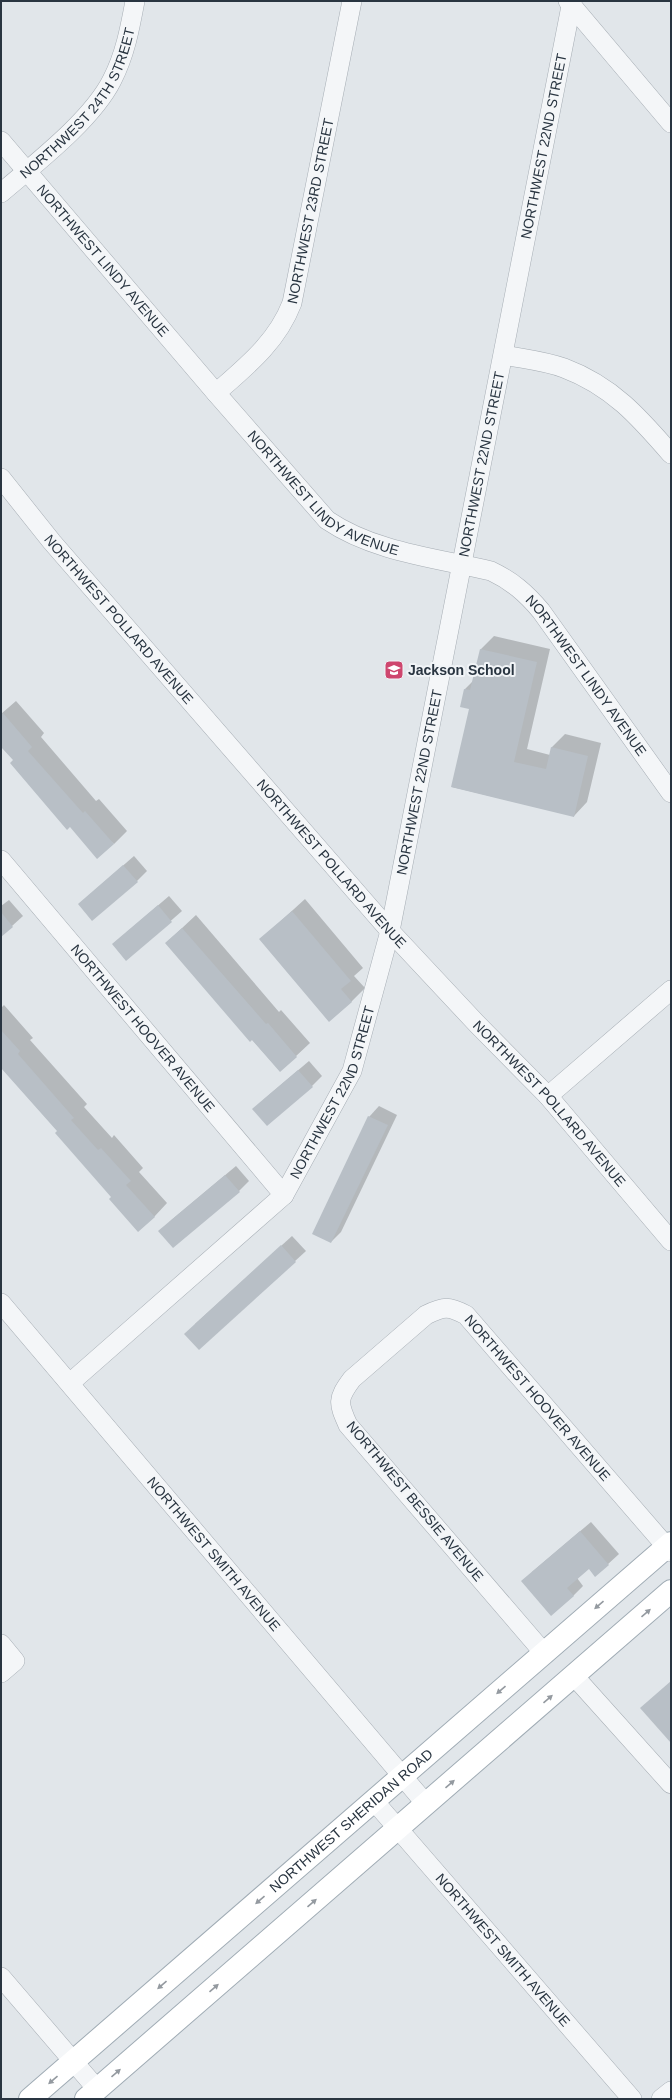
<svg xmlns="http://www.w3.org/2000/svg" width="672" height="2100" font-family="Helvetica,sans-serif">
<style>
.shadow{fill:#0003}
.building{fill:#b8bfc6}
.lines{fill:none;stroke-linecap:round;stroke-linejoin:round}
.minor-casing{stroke:#a6adb4;stroke-width:20}
.major-casing{stroke:#a0acb5;stroke-width:24}
.minor{stroke:#f4f6f8;stroke-width:19}
.major{stroke:#fff;stroke-width:22}
.oneway{fill:#949aa0}
.labels{text-anchor:middle;dominant-baseline:central;stroke-width:4;stroke-linejoin:round;paint-order:stroke}
.street-label{font-size:14px;fill:#293541;stroke:#f1f4f7}
.poi-label{font-size:14px;font-weight:bold;fill:#293541;stroke:#f1f4f7;text-anchor:start}
</style>
<rect width="100%" height="100%" fill="#e1e6ea"/>
<g class="shadow">
<polygon points="494,636 550,649 527,749 550,755 552,747 565,734 601,743 587,802 574,816 452,787 470,709 465,689 474,680 481,649"/>
<polygon points="16,701 44,733 41,737 96,801 99,799 127,831 114,844 14,760 1,745 1,714"/>
<polygon points="134,856 147,871 137,881 79,904"/>
<polygon points="169,896 182,911 126,960 113,944"/>
<polygon points="305,899 363,968 354,976 365,988 351,1002 261,939"/>
<polygon points="9,900 23,916 1,936 1,906"/>
<polygon points="196,915 279,1012 281,1010 310,1043 280,1071 166,943"/>
<polygon points="4,1005 33,1038 30,1040 87,1104 84,1107 112,1138 114,1135 143,1168 139,1172 167,1203 154,1217 113,1197 58,1131 1,1067 1,1008"/>
<polygon points="309,1061 322,1076 312,1086 263,1100"/>
<polygon points="379,1106 397,1115 341,1232 331,1242 369,1117"/>
<polygon points="236,1166 249,1181 239,1191 169,1222"/>
<polygon points="292,1236 306,1251 199,1349 195,1324"/>
<polygon points="591,1522 619,1554 595,1576 589,1568 577,1578 583,1586 573,1596 532,1572"/>
</g>
<g class="building">
<polygon points="480,649 537,662 514,762 546,769 551,747 588,756 574,817 451,787 469,709 460,707 464,689 470,690"/>
<polygon points="3,713 32,747 28,751 83,813 85,811 114,844 97,859 70,827 67,830 10,763 13,760 1,747 1,715"/>
<polygon points="123,865 138,882 92,921 78,904"/>
<polygon points="158,905 172,922 126,961 112,944"/>
<polygon points="292,911 351,981 341,989 352,1002 329,1022 259,939"/>
<polygon points="1,912 13,927 1,937"/>
<polygon points="182,928 266,1024 268,1023 297,1057 280,1072 252,1040 250,1042 165,943"/>
<polygon points="1,1030 20,1051 18,1054 74,1118 71,1120 98,1150 101,1148 131,1181 126,1185 155,1217 138,1232 109,1199 111,1197 55,1133 57,1131 1,1068"/>
<polygon points="298,1070 313,1087 267,1126 252,1109"/>
<polygon points="368,1116 388,1125 331,1243 312,1234"/>
<polygon points="225,1175 240,1192 173,1248 158,1231"/>
<polygon points="281,1245 296,1262 199,1350 184,1334"/>
<polygon points="580,1531 609,1565 595,1577 589,1569 567,1588 574,1596 551,1616 521,1581"/>
<polygon points="671,1681 671,1743 640,1708"/>
</g>
<g class="lines">
<defs>
<g id="minor">
<polyline points="568,1 671,123"/>
<path id="s1" d="M1,141L216,393L327,520C374,552 436,558 491,571C512,581 526,593 541,611L671,793"/>
<path id="s2" d="M1,193C36,163 92,120 112,80C125,55 130,28 135,1"/>
<path d="M504,355C524,359 545,361 564,368C612,386 639,417 671,454"/>
<path id="s3" d="M216,393C247,366 277,342 292,303L352,1"/>
<path id="s4" d="M1,478L52,542L390,931L477,1024L548,1096L671,1241"/>
<path id="s5" d="M1,860L284,1195"/>
<polyline points="548,1096 671,990"/>
<path id="s6" d="M1,1303L426,1804"/>
<path id="s7" d="M70,1383L284,1195L352,1071L390,931L572,1"/>
<polyline points="1,1644 15,1661 1,1673"/>
<path id="s8" d="M544,1653L348,1425C338,1403 337,1399 352,1379L426,1315C444,1306 449,1306 466,1315L671,1552"/>
<polyline points="574,1676 671,1784"/>
<path id="s9" d="M374,1801L632,2099"/>
<polyline points="1,1977 97,2089"/>
<polyline points="661,2099 671,2091"/>
</g>
<g id="major">
<path id="s10" d="M30,2099L671,1543"/>
<polyline points="86,2099 671,1591"/>
</g>
</defs>
<use href="#minor" class="minor-casing"/>
<use href="#major" class="major-casing"/>
<use href="#minor" class="minor"/>
<use href="#major" class="major"/>
</g>
<defs><path id="oneway-solid" d="M-6-.8H1V-3.2L6.5 0L1 3.2V.8H-6Z"/></defs>
<g class="oneway">
<use href="#oneway-solid" transform="translate(599 1605) rotate(139)"/>
<use href="#oneway-solid" transform="translate(646 1613) rotate(-41)"/>
<use href="#oneway-solid" transform="translate(501 1690) rotate(139)"/>
<use href="#oneway-solid" transform="translate(548 1699) rotate(-41)"/>
<use href="#oneway-solid" transform="translate(450 1784) rotate(-41)"/>
<use href="#oneway-solid" transform="translate(260 1900) rotate(139)"/>
<use href="#oneway-solid" transform="translate(312 1903) rotate(-41)"/>
<use href="#oneway-solid" transform="translate(162 1985) rotate(139)"/>
<use href="#oneway-solid" transform="translate(214 1988) rotate(-41)"/>
<use href="#oneway-solid" transform="translate(116 2073) rotate(-41)"/>
<use href="#oneway-solid" transform="translate(53 2080) rotate(139)"/>
</g>
<defs>
<symbol id="school-square" viewBox="-11 -11 22 22"><rect x="-9" y="-9" width="18" height="18" rx="4" fill="#ce466e" stroke="#f1f4f7"/><path d="M0-5L7-2L0 1L-7-2ZM-4 1L0 2.5L4 1V4Q0 6-4 4Z" fill="#fff"/></symbol>
</defs>
<g fill-rule="evenodd">
<use href="#school-square" x="383" y="659" width="22" height="22"/>
</g>
<g class="labels">
<g class="street-label">
<text stroke="none"><textPath href="#s2" startOffset="121">NORTHWEST 24TH STREET</textPath></text>
<text stroke="none"><textPath href="#s7" startOffset="1371">NORTHWEST 22ND STREET</textPath></text>
<text stroke="none"><textPath href="#s3" startOffset="213">NORTHWEST 23RD STREET</textPath></text>
<text stroke="none"><textPath href="#s1" startOffset="157">NORTHWEST LINDY AVENUE</textPath></text>
<text stroke="none"><textPath href="#s7" startOffset="1047">NORTHWEST 22ND STREET</textPath></text>
<text stroke="none"><textPath href="#s1" startOffset="481">NORTHWEST LINDY AVENUE</textPath></text>
<text stroke="none"><textPath href="#s4" startOffset="184">NORTHWEST POLLARD AVENUE</textPath></text>
<text stroke="none"><textPath href="#s1" startOffset="816">NORTHWEST LINDY AVENUE</textPath></text>
<text stroke="none"><textPath href="#s7" startOffset="723">NORTHWEST 22ND STREET</textPath></text>
<text stroke="none"><textPath href="#s4" startOffset="508">NORTHWEST POLLARD AVENUE</textPath></text>
<text stroke="none"><textPath href="#s5" startOffset="220">NORTHWEST HOOVER AVENUE</textPath></text>
<text stroke="none"><textPath href="#s7" startOffset="399">NORTHWEST 22ND STREET</textPath></text>
<text stroke="none"><textPath href="#s4" startOffset="832">NORTHWEST POLLARD AVENUE</textPath></text>
<text stroke="none"><textPath href="#s8" startOffset="601">NORTHWEST HOOVER AVENUE</textPath></text>
<text transform="translate(415 1501) rotate(50)">NORTHWEST BESSIE AVENUE</text>
<text stroke="none"><textPath href="#s6" startOffset="329">NORTHWEST SMITH AVENUE</textPath></text>
<text stroke="none"><textPath href="#s10" startOffset="425">NORTHWEST SHERIDAN ROAD</textPath></text>
<text stroke="none"><textPath href="#s9" startOffset="197">NORTHWEST SMITH AVENUE</textPath></text>
</g>
<g class="poi-label">
<text x="408" y="670">Jackson School</text>
</g>
</g>
<rect width="672" height="2100" fill="none" stroke="#293541" stroke-width="4"/>
</svg>
